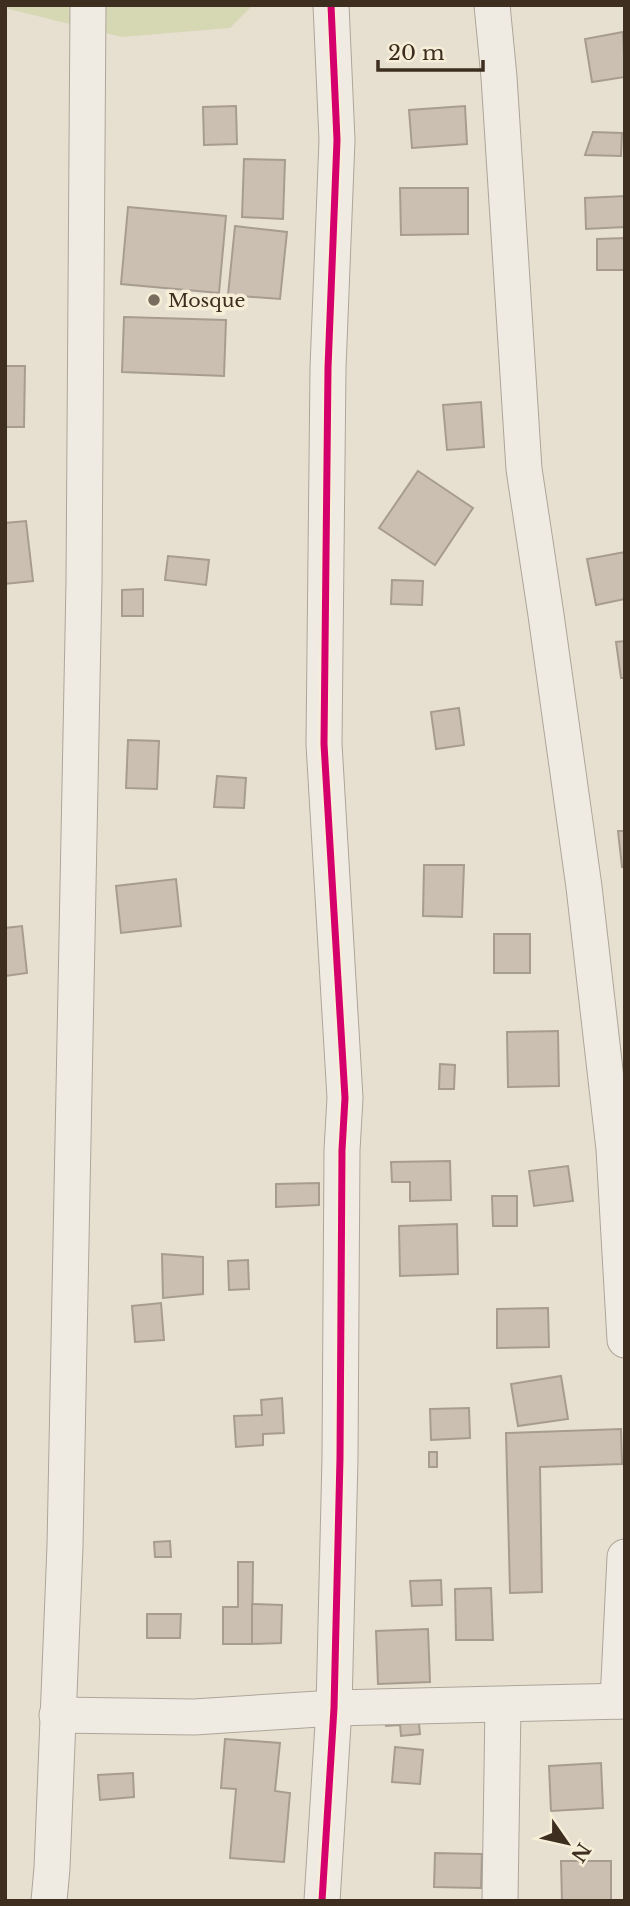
<svg xmlns="http://www.w3.org/2000/svg" width="630" height="1906" font-family="'Libre Baskerville',serif">
<style>
.green{fill:#d6d7b3}
.building{fill:#cbbfb2;stroke:#a89c90;stroke-width:2}
.lines{fill:none;stroke-linecap:round;stroke-linejoin:round}
.minor-casing{stroke:#ada599;stroke-width:37}
.minor{stroke:#efebe3;stroke-width:35}
.cycleway-casing{stroke:#f7eed8;stroke-width:11}
.cycleway{stroke:#d6006c;stroke-width:7}
.poi-dot{fill:#786c5e;stroke:#f7eed8;stroke-width:2.5}
.labels{text-anchor:middle;dominant-baseline:central;stroke-width:7;stroke-linejoin:round;paint-order:stroke}
.poi-label{font-size:19px;fill:#3d2e20;stroke:#f7eed8;text-anchor:start}
</style>
<rect width="100%" height="100%" fill="#e7e0d1"/>
<polygon class="green" points="5,5 253,5 230,28 122,37 5,8"/>
<g class="building">
<polygon points="623,32 625,77 592,82 585,39"/>
<polygon points="236,106 237,144 204,145 203,107"/>
<polygon points="465,106 467,144 412,148 409,110"/>
<polygon points="593,132 622,133 621,156 585,155"/>
<polygon points="244,159 285,160 283,219 242,217"/>
<polygon points="400,188 468,188 468,234 401,235"/>
<polygon points="625,196 625,227 586,229 585,198"/>
<polygon points="128,207 226,216 219,293 121,284"/>
<polygon points="235,226 287,232 280,299 228,295"/>
<polygon points="625,238 625,270 597,270 597,239"/>
<polygon points="124,317 226,320 224,376 122,372"/>
<polygon points="5,366 25,366 24,427 5,427"/>
<polygon points="481,402 484,447 447,450 443,405"/>
<polygon points="418,471 473,508 435,565 379,528"/>
<polygon points="26,521 33,581 5,584 5,523"/>
<polygon points="625,552 625,599 596,605 587,559"/>
<polygon points="168,556 209,560 206,585 165,580"/>
<polygon points="392,580 423,581 422,605 391,604"/>
<polygon points="143,589 143,616 122,616 122,590"/>
<polygon points="625,641 625,678 621,678 616,642"/>
<polygon points="459,708 464,745 436,749 431,712"/>
<polygon points="128,740 159,741 157,789 126,788"/>
<polygon points="217,776 246,778 244,808 214,807"/>
<polygon points="618,831 625,831 625,867 622,867"/>
<polygon points="424,865 464,865 462,917 423,916"/>
<polygon points="176,879 181,926 121,933 116,886"/>
<polygon points="22,926 27,973 5,976 5,928"/>
<rect x="494" y="934" width="36" height="39"/>
<polygon points="558,1031 559,1086 508,1087 507,1032"/>
<polygon points="440,1064 455,1065 454,1089 439,1089"/>
<polygon points="450,1161 451,1200 410,1201 410,1182 392,1182 391,1162"/>
<polygon points="568,1166 573,1201 534,1206 529,1171"/>
<polygon points="319,1183 319,1205 276,1207 276,1184"/>
<polygon points="492,1196 517,1196 517,1226 493,1226"/>
<polygon points="457,1224 458,1274 400,1276 399,1226"/>
<polygon points="162,1254 203,1257 203,1294 163,1298"/>
<polygon points="248,1260 249,1289 229,1290 228,1261"/>
<polygon points="161,1303 164,1340 135,1342 132,1306"/>
<polygon points="548,1308 549,1347 497,1348 497,1309"/>
<polygon points="561,1376 568,1419 518,1426 511,1384"/>
<polygon points="282,1398 284,1433 263,1434 263,1445 236,1447 234,1416 262,1415 261,1400"/>
<polygon points="469,1408 470,1438 431,1440 430,1409"/>
<polygon points="621,1429 622,1464 540,1467 542,1592 510,1593 506,1433"/>
<rect x="429" y="1452" width="8" height="15"/>
<polygon points="170,1541 171,1557 155,1557 154,1542"/>
<polygon points="238,1562 253,1562 252,1644 223,1644 223,1607 238,1607"/>
<polygon points="441,1580 442,1605 412,1606 410,1581"/>
<polygon points="491,1588 493,1640 456,1640 455,1589"/>
<polygon points="252,1604 282,1605 281,1643 252,1644"/>
<polygon points="147,1614 181,1614 180,1638 147,1638"/>
<polygon points="428,1629 430,1682 378,1684 376,1631"/>
<polygon points="418,1713 420,1734 401,1736 400,1725 386,1726 385,1715"/>
<polygon points="225,1739 280,1743 275,1791 290,1793 284,1862 230,1858 236,1789 221,1788"/>
<polygon points="395,1747 423,1750 420,1784 392,1782"/>
<polygon points="601,1763 603,1808 551,1811 549,1766"/>
<polygon points="133,1773 134,1797 100,1800 98,1775"/>
<polygon points="435,1853 482,1854 481,1888 434,1887"/>
<polygon points="561,1861 611,1861 611,1901 562,1901"/>
</g>
<g class="lines">
<defs>
<g id="minor">
<polyline points="492,5 499,77 524,469 546,615 584,887 614,1149 625,1340"/>
<polyline points="618,1701 625,1557"/>
<polyline points="57,1715 194,1717 334,1708 625,1701"/>
<polyline points="49,1901 52,1868 65,1546 84,582 88,5"/>
<polyline points="322,1901 334,1708 340,1458 342,1150 345,1098 324,744 328,368 337,140 331,5"/>
<polyline points="500,1901 503,1705"/>
</g>
</defs>
<use href="#minor" class="minor-casing"/>
<use href="#minor" class="minor"/>
<defs>
<polyline id="cycleway" points="322,1901 334,1708 340,1458 342,1150 345,1098 324,744 328,368 337,140 331,5"/>
</defs>
<use href="#cycleway" class="cycleway-casing"/>
<use href="#cycleway" class="cycleway"/>
</g>
<circle class="poi-dot" cx="154" cy="300" r="7"/>
<g class="labels">
<g class="poi-label">
<text x="168" y="300">Mosque</text>
</g>
</g>
<rect width="630" height="1906" fill="none" stroke="#3d2e20" stroke-width="14"/>
<g transform="translate(567 1843) rotate(124)" stroke="#f7eed8" stroke-width="5" paint-order="stroke">
<path d="M0-5L12 26L0 18L-12 26Z" fill="#3d2e20"/>
<text y="-10" font-size="19" font-weight="bold" text-anchor="middle" fill="#3d2e20">N</text>
</g>
<path d="M378 60v10h105v-10" fill="none" stroke="#3d2e20" stroke-width="3.5"/>
<text x="388" y="60" font-size="21" fill="#3d2e20" stroke="#f7eed8" stroke-width="5" paint-order="stroke">20 m</text>
</svg>
